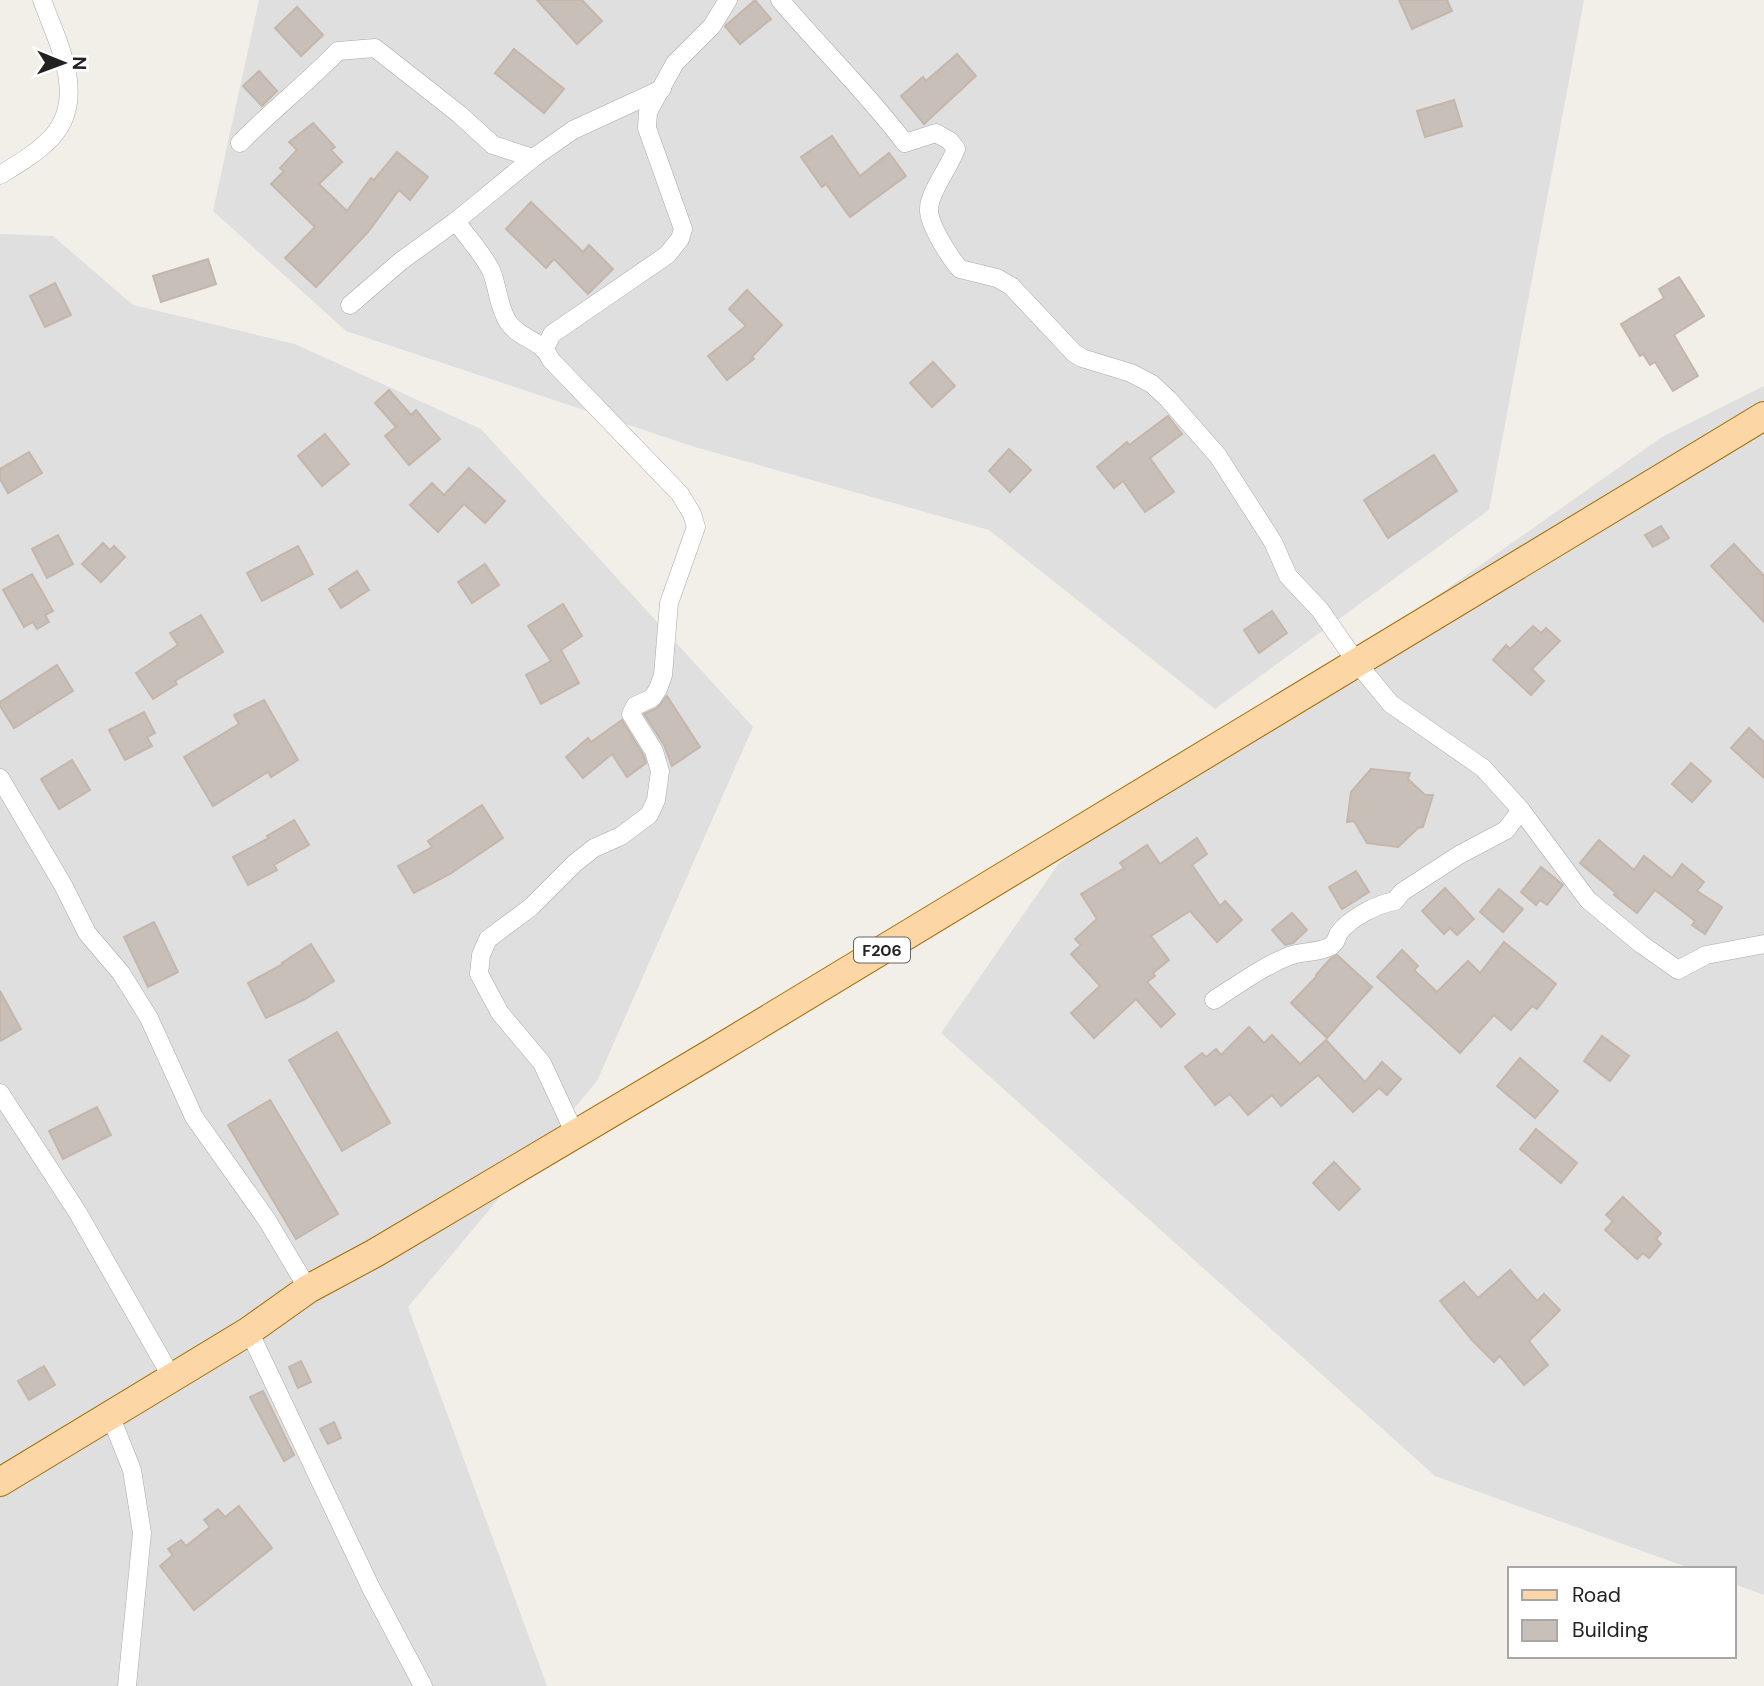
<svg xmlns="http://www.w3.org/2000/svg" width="1764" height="1686" font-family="'DM Sans',sans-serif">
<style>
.residential{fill:#e0dfdf}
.building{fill:#c7bfb8;stroke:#c4b6ab;stroke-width:2}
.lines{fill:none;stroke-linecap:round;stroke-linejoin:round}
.street-casing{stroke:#a9a9a9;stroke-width:19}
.primary-casing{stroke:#a06b00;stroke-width:30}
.street{stroke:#fff;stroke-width:18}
.primary{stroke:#fcd6a4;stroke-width:28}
.labels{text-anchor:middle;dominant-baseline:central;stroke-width:6;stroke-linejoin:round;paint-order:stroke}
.shield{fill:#fff;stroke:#646464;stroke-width:2}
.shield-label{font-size:16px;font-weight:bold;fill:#222}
</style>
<rect width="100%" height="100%" fill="#f2efe9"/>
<g class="residential">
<polygon points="259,0 1584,0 1489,510 1215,709 989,530 698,448 346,331 213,211"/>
<polygon points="0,234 53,236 133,305 295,344 481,429 753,727 597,1081 408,1307 547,1686 0,1686"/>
<polygon points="1764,386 1764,1595 1734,1584 1734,1569 1692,1569 1435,1476 941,1033 1059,863 1662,437"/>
</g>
<g class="building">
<polygon points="537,0 582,0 602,21 577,44"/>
<polygon points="755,0 771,19 740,44 725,26"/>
<polygon points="1399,0 1447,0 1452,11 1412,29"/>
<polygon points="297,7 323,35 301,56 275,28"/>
<polygon points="514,49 564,89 544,113 495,73"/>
<polygon points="957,54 976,76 924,124 901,96 923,77 926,81"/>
<polygon points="259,71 277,91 262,106 243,86"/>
<polygon points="1454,100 1462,126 1425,137 1417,111"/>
<polygon points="313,123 335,147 331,150 342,162 319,184 347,211 371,178 374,180 397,152 428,177 410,200 399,190 368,232 316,287 285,258 315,227 271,184 284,171 280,168 297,150 289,142"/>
<polygon points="832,136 860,176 889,153 906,176 850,217 826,184 822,187 801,157"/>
<polygon points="531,202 583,252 589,245 613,269 588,294 554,259 546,268 506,229"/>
<polygon points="208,259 216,284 161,302 153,276"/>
<polygon points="1679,277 1704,316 1674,335 1698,376 1673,391 1655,362 1650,365 1643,354 1640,356 1621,324 1664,298 1659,289"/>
<polygon points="55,283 71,315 45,327 30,296"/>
<polygon points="747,290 782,325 752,357 754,359 727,380 708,356 746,326 729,309"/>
<polygon points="933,362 955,386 932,407 910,383"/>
<polygon points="389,390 411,415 416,410 440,439 409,465 385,436 396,427 375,403"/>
<polygon points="1168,416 1182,434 1150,458 1174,492 1145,512 1123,481 1114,488 1097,467 1127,442 1129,445"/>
<polygon points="325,434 349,464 322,486 298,456"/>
<polygon points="1009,449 1031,470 1010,492 989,471"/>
<polygon points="29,452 42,473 8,493 0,479 0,469"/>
<polygon points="1434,455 1457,491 1388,538 1364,500"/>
<polygon points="469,468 505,501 485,523 464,504 438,532 410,505 432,483 444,495"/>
<polygon points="1661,526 1669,538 1653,547 1645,535"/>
<polygon points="58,535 73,564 47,578 32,549"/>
<polygon points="103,543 110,550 114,546 125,557 101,582 82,564"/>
<polygon points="1734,544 1764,576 1764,622 1711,566"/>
<polygon points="298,546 313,574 262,601 247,573"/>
<polygon points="485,564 499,585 472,603 458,582"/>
<polygon points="357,571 369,590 341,608 329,589"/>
<polygon points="32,574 53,611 45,615 49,622 37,629 33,622 24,627 3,590"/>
<polygon points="563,604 582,636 561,650 579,683 541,704 526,675 551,661 528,626"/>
<polygon points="1272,611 1287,633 1259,653 1244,630"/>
<polygon points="201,615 223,652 175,681 177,684 153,699 136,673 178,645 170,633"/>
<polygon points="1533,626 1541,633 1546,628 1560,641 1532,669 1544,681 1531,695 1493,660 1506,645 1510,649"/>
<polygon points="57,665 73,691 14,728 0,706 0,702"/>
<polygon points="667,696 700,747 672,766 664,745 644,714 657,708"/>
<polygon points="264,700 298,760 271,777 268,772 213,806 184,757 239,724 234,715"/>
<polygon points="144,712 155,733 147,737 152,746 125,760 109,730"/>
<polygon points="622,720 644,756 646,763 627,777 612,754 583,778 566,757 588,738 591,742"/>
<polygon points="1749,728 1764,742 1764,778 1731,748"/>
<polygon points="72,760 90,790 59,809 41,779"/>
<polygon points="1691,763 1711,781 1692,802 1672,784"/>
<polygon points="1371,769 1410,773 1408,779 1425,795 1433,795 1423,827 1418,828 1398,847 1367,843 1354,821 1347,822 1351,792"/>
<polygon points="482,805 503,838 450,874 414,893 398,866 432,847 428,841"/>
<polygon points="294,820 309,845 274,865 277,870 248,885 233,857 269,838 267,836"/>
<polygon points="1197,838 1207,854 1192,865 1220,906 1225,901 1242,920 1217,942 1190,911 1151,936 1169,960 1153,973 1155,976 1147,982 1175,1014 1161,1027 1136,999 1094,1038 1071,1013 1100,986 1071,954 1081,945 1075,939 1097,919 1081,894 1124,868 1120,863 1147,845 1160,864"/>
<polygon points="1599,840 1634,870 1644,856 1672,878 1682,864 1704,882 1697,891 1722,907 1705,934 1692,925 1695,921 1655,890 1637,913 1614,895 1616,893 1580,863"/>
<polygon points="1541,867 1563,885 1547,905 1540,900 1536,905 1521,892"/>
<polygon points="1356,871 1369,892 1342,909 1329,887"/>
<polygon points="1445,888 1474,919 1457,935 1450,928 1444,934 1422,911"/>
<polygon points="1499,889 1523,909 1503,932 1480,912"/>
<polygon points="1292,913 1307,930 1293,943 1285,945 1272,930"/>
<polygon points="154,922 178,972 148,987 124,937"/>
<polygon points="1504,942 1556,984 1537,1009 1532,1006 1511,1030 1494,1015 1460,1053 1377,977 1402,950 1418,966 1414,970 1437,992 1468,961 1480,973"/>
<polygon points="311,944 334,981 305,999 266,1018 248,983 283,964 282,963"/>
<polygon points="1337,955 1372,987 1327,1038 1291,1003 1317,976 1316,975 1330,959"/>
<polygon points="0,991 21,1029 0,1041"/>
<polygon points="1249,1027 1264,1043 1272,1035 1300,1064 1326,1040 1365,1082 1382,1062 1401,1079 1387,1095 1379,1088 1353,1112 1318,1075 1281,1106 1272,1095 1248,1115 1230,1094 1215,1105 1185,1067 1202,1053 1206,1057 1216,1049 1221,1055"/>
<polygon points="337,1032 390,1123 342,1151 289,1060"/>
<polygon points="1602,1036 1629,1056 1610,1081 1584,1061"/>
<polygon points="1520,1058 1558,1091 1535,1118 1497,1086"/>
<polygon points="270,1100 338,1214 296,1239 228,1125"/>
<polygon points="97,1107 111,1135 63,1159 49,1131"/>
<polygon points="1536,1129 1577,1163 1561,1183 1520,1149"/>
<polygon points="1334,1162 1360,1189 1339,1210 1313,1183"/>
<polygon points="1623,1197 1661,1233 1656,1239 1661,1244 1649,1258 1643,1253 1637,1259 1605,1230 1613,1221 1606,1215"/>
<polygon points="1510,1270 1537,1301 1544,1294 1560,1310 1529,1341 1548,1365 1524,1385 1500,1356 1494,1362 1472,1340 1440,1301 1464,1282 1478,1298"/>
<polygon points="301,1361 311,1382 298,1388 289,1367"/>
<polygon points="44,1366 55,1385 29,1400 18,1381"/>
<polygon points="263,1391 294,1455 284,1461 250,1397"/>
<polygon points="334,1422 341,1438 328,1444 320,1429"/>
<polygon points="239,1506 272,1548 194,1610 160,1566 173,1555 168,1549 181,1540 186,1546 210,1527 204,1520 218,1509 225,1517"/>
</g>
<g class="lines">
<defs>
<g id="street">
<path d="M780,0C821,48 867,93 905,143L936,133L950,141L956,149C950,166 928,194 929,210C929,225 950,258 960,269L997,278L1011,286L1074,353L1082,358L1131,373L1152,384L1168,399L1218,456L1273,542L1288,576L1320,610L1357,663L1391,704L1483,768L1521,810L1588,900L1641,944L1678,970L1706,955L1764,944"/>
<path d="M240,143C271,111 306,84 338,51L375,48L459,114L493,145L533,158L573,130L662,89"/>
<path d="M533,158L456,221C467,237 482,253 491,270C498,287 498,306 508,322C520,340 541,338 551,360L680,494L692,514L696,527L669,603L663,675L658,689L652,698L635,706L631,714L654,751L660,771L656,800L649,815L621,836L594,848L575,863L531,907L488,939L481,955L479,974L500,1013L542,1063L575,1134"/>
<path d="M0,175C18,164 37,153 52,137C88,98 57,41 42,0"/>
<polyline points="350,305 401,261 456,221"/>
<polyline points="545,348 552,334 667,255 680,239 683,229 647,128 648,112 675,63 712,26 728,0"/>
<polyline points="0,778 63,885 87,933 121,973 149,1018 194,1117 267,1220 308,1289"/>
<path d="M1214,1000C1239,984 1262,967 1289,956C1302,951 1319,953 1331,946C1337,942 1336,938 1339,933C1350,918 1377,904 1395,901L1402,892L1459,855L1506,830L1521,810"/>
<polyline points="0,1093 78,1213 171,1376"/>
<polyline points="249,1331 371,1588 423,1686"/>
<polyline points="110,1415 132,1470 142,1533 127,1686"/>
</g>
<polyline id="primary" points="0,1482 249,1331 308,1289 375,1253 712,1053 1764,416"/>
</defs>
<use href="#street" class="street-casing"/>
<use href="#primary" class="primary-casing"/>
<use href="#street" class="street"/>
<use href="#primary" class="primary"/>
</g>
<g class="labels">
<rect class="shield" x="854" y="937.5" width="56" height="25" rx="5"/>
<g class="shield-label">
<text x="882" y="950">F206</text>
</g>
</g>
<rect x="1508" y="1567" width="228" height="91" fill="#ffffff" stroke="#a7a7a7" stroke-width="2"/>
<rect x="1522" y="1590" width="35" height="10" fill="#fcd6a4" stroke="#a7a7a7" stroke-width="2"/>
<text x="1572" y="1602" font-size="21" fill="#222222">Road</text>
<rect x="1522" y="1620" width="35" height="21" fill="#c7bfb8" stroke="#a7a7a7" stroke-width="2"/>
<text x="1572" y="1637" font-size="21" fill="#222222">Building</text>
<g transform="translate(63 63) rotate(91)" stroke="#ffffff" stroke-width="5" paint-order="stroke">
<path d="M0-5L12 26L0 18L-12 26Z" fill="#222222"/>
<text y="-10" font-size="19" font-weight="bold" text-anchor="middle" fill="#222222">N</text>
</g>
</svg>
